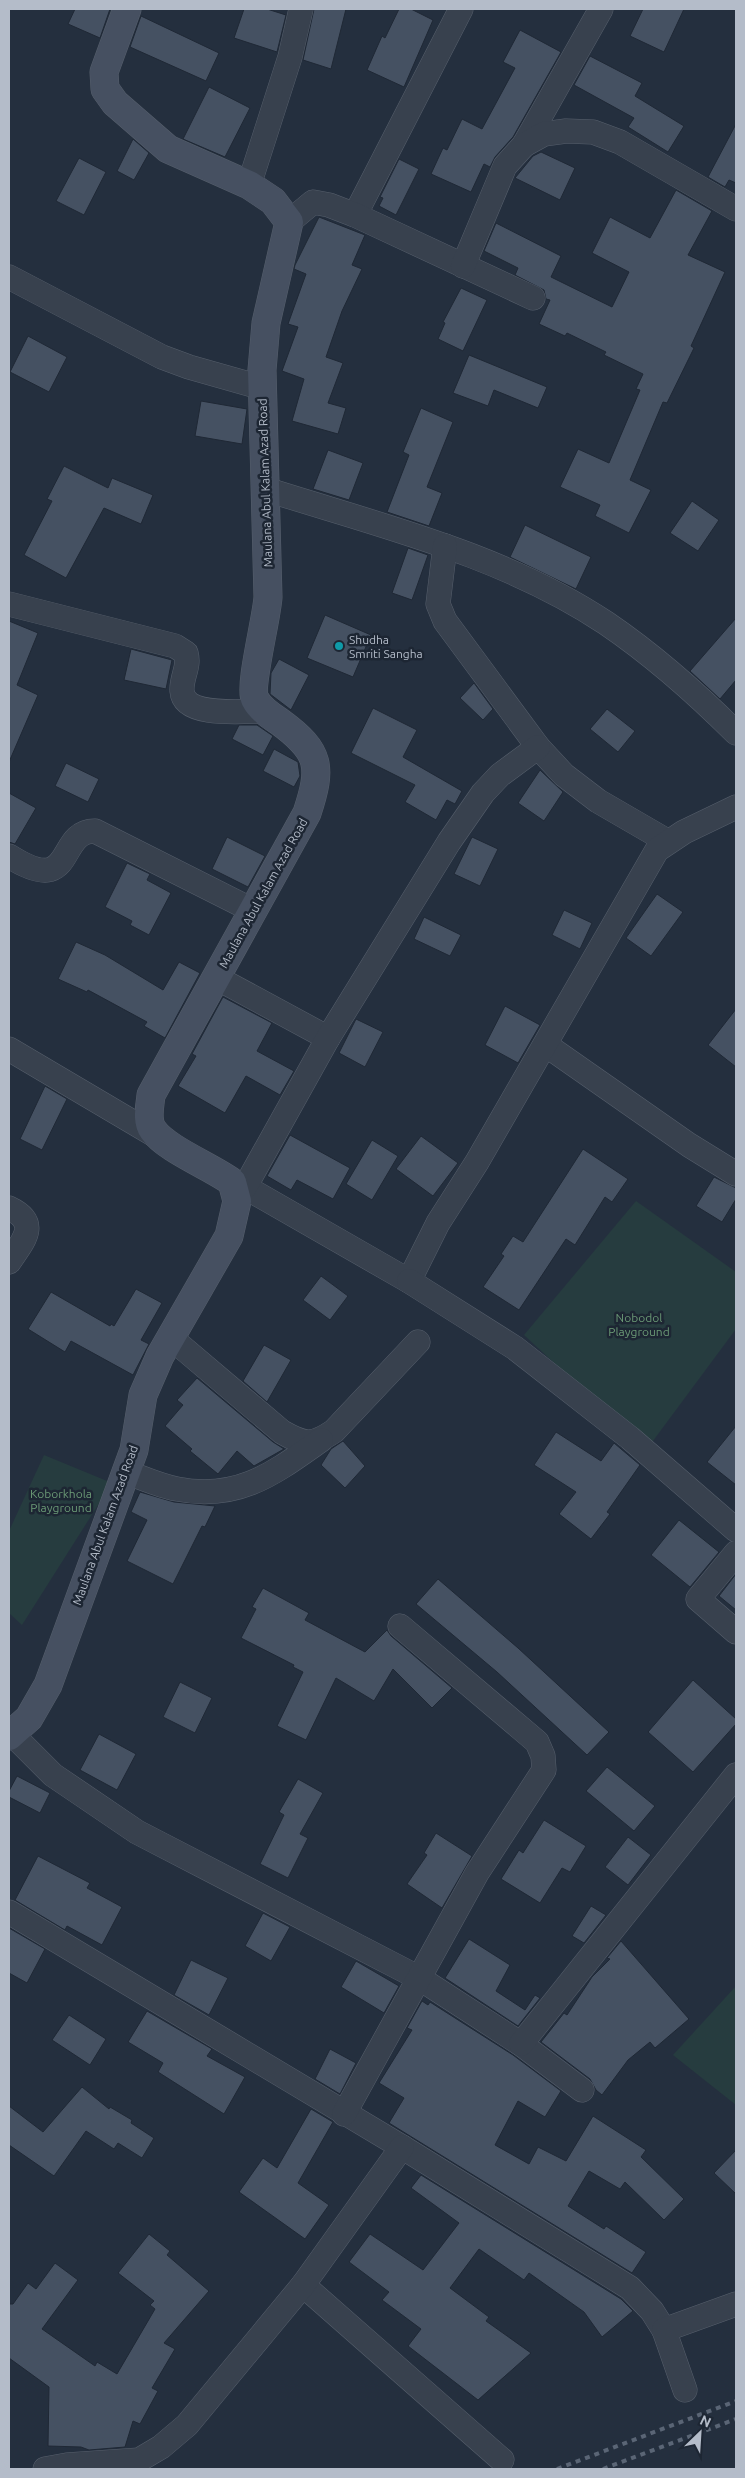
<svg xmlns="http://www.w3.org/2000/svg" width="745" height="2478" font-family="Ubuntu,sans-serif">
<style>
.green{fill:#263c3f}
.building{fill:#455162;stroke:#1f2835}
.lines{fill:none;stroke-linecap:round;stroke-linejoin:round}
.street-casing{stroke:#565f6c;stroke-width:25}
.secondary-casing{stroke:#565f6c;stroke-width:29}
.street{stroke:#38414e;stroke-width:24}
.secondary{stroke:#465061;stroke-width:28}
.rail{stroke:#5a6575;stroke-width:4;stroke-dasharray:5 5;stroke-linecap:butt}
.culture-dot{fill:#0f9aa8;stroke:#1d2633;stroke-width:2}
.labels{text-anchor:middle;dominant-baseline:central;stroke-width:5;stroke-linejoin:round;paint-order:stroke}
.street-label{font-size:12px;fill:#b4bcc9;stroke:#1d2633}
.poi-label{font-size:12px;fill:#b4bcc9;stroke:#1d2633;text-anchor:start}
.park-label{font-size:12px;fill:#6b9a76;stroke:#1d2633}
</style>
<rect width="100%" height="100%" fill="#242f3e"/>
<g class="green">
<polygon points="636,1201 736,1272 736,1329 647,1449 524,1335"/>
<polygon points="44,1455 112,1483 22,1625 9,1613 9,1531"/>
<polygon points="736,1986 736,2105 673,2055"/>
</g>
<g class="building">
<polygon points="75,9 110,9 100,38 68,24"/>
<polygon points="244,9 267,9 286,15 277,52 234,38"/>
<polygon points="314,9 346,9 331,69 303,60"/>
<polygon points="399,9 411,9 433,20 404,87 367,70 382,36 385,38"/>
<polygon points="643,9 684,9 664,52 630,36"/>
<polygon points="141,16 219,53 206,81 130,47"/>
<polygon points="520,30 561,52 513,137 495,157 490,167 484,164 471,192 431,174 443,148 447,150 462,119 482,129 515,68 503,62"/>
<polygon points="590,56 642,83 635,96 684,126 668,152 628,127 634,118 574,85"/>
<polygon points="209,87 250,108 225,157 183,139"/>
<polygon points="736,124 736,183 729,180 725,187 708,177"/>
<polygon points="133,139 149,153 134,180 117,171"/>
<polygon points="541,152 575,168 560,200 515,178 533,156"/>
<polygon points="79,158 106,172 84,215 56,201"/>
<polygon points="399,159 419,169 396,215 379,206 383,198 380,197"/>
<polygon points="676,190 712,211 688,255 725,272 691,346 694,348 667,403 663,402 630,480 651,490 629,533 595,516 600,505 560,487 578,449 609,463 640,390 636,389 643,374 604,355 606,352 567,333 565,336 539,324 550,300 546,299 544,290 515,275 518,268 484,251 496,223 561,256 551,277 612,307 629,272 592,253 610,217 650,238"/>
<polygon points="319,217 365,235 352,265 362,269 342,311 326,357 343,363 328,403 346,408 338,434 292,421 304,379 282,371 298,327 288,324 306,274 294,269 295,265"/>
<polygon points="461,288 487,300 463,351 438,339 445,323 443,322"/>
<polygon points="28,336 67,357 49,392 10,372"/>
<polygon points="469,355 547,387 538,408 494,390 488,406 453,393"/>
<polygon points="201,401 247,409 242,444 195,436"/>
<polygon points="421,408 453,422 427,487 442,493 429,526 387,512 409,455 403,452"/>
<polygon points="328,450 363,463 349,500 313,489"/>
<polygon points="64,466 108,488 112,478 153,495 141,524 104,508 66,578 24,555 52,501 47,499"/>
<polygon points="692,501 719,520 698,551 670,533"/>
<polygon points="525,525 591,557 576,589 510,557"/>
<polygon points="408,548 428,555 412,600 392,593"/>
<polygon points="325,615 371,635 353,677 307,658"/>
<polygon points="736,618 736,680 720,699 690,671"/>
<polygon points="9,621 38,633 17,685 38,695 9,762"/>
<polygon points="131,649 172,660 166,689 124,680"/>
<polygon points="279,659 309,675 291,710 270,694 271,673"/>
<polygon points="474,683 493,709 483,720 460,698"/>
<polygon points="373,708 417,730 403,757 462,791 455,804 447,800 436,820 405,802 415,785 351,753"/>
<polygon points="607,709 635,731 618,752 590,729"/>
<polygon points="239,725 257,725 273,736 263,755 232,739"/>
<polygon points="274,749 298,762 300,776 294,787 263,771"/>
<polygon points="66,763 99,779 88,802 55,786"/>
<polygon points="540,770 563,792 544,821 518,803"/>
<polygon points="9,793 36,808 15,844 9,842"/>
<polygon points="227,837 265,856 248,887 212,869"/>
<polygon points="472,837 498,849 480,886 454,874"/>
<polygon points="127,863 150,874 147,880 171,893 149,935 130,925 132,921 105,907"/>
<polygon points="657,894 683,912 651,956 626,938"/>
<polygon points="564,910 592,923 580,949 552,935"/>
<polygon points="424,917 461,935 450,956 414,939"/>
<polygon points="76,942 105,955 163,990 179,962 200,973 165,1038 144,1026 147,1022 88,990 87,992 58,979"/>
<polygon points="223,997 272,1023 257,1051 294,1071 280,1095 246,1076 225,1113 178,1086 196,1056 192,1054"/>
<polygon points="505,1006 540,1025 518,1063 485,1045"/>
<polygon points="736,1009 736,1067 708,1045"/>
<polygon points="356,1019 383,1032 365,1067 339,1053"/>
<polygon points="45,1086 67,1099 42,1150 20,1139"/>
<polygon points="290,1135 350,1168 333,1199 297,1180 291,1190 267,1176"/>
<polygon points="421,1136 458,1163 433,1196 396,1169"/>
<polygon points="372,1140 398,1156 372,1200 346,1184"/>
<polygon points="583,1149 628,1179 612,1202 605,1197 575,1245 566,1239 519,1310 483,1287 504,1256 501,1254 513,1236 523,1242"/>
<polygon points="714,1177 736,1188 736,1199 722,1222 696,1206"/>
<polygon points="321,1276 348,1296 330,1320 303,1300"/>
<polygon points="136,1289 162,1303 141,1340 149,1344 133,1375 71,1341 65,1352 28,1329 51,1292 110,1326 111,1324 114,1326"/>
<polygon points="264,1345 291,1360 267,1402 243,1381"/>
<polygon points="197,1378 273,1442 284,1449 254,1466 237,1451 218,1474 190,1451 192,1449 165,1426 183,1405 177,1400"/>
<polygon points="736,1426 736,1485 707,1462"/>
<polygon points="556,1432 601,1461 614,1443 640,1465 607,1512 610,1514 591,1539 559,1514 576,1492 534,1465"/>
<polygon points="343,1441 365,1466 345,1488 321,1465 331,1449"/>
<polygon points="140,1492 174,1502 215,1506 205,1527 202,1526 173,1584 127,1561 147,1520 131,1512"/>
<polygon points="679,1520 719,1552 690,1587 651,1555"/>
<polygon points="736,1574 736,1610 719,1596"/>
<polygon points="438,1579 518,1648 609,1732 587,1755 497,1672 416,1604"/>
<polygon points="263,1588 309,1613 305,1620 365,1652 387,1630 391,1636 452,1688 432,1708 393,1669 374,1701 336,1678 306,1740 277,1726 303,1672 293,1667 294,1665 241,1638 256,1609 252,1607"/>
<polygon points="693,1680 736,1719 736,1724 693,1772 648,1732"/>
<polygon points="180,1682 212,1698 195,1733 163,1717"/>
<polygon points="99,1734 136,1754 117,1790 80,1770"/>
<polygon points="607,1767 655,1806 634,1831 586,1791"/>
<polygon points="17,1776 50,1793 40,1813 9,1797 9,1791"/>
<polygon points="298,1779 323,1793 300,1834 308,1838 288,1878 260,1864 284,1815 279,1812"/>
<polygon points="544,1820 586,1846 570,1872 562,1868 540,1903 501,1879 519,1850 523,1853"/>
<polygon points="436,1833 472,1856 442,1908 407,1884 427,1855 424,1853"/>
<polygon points="628,1837 651,1855 628,1885 605,1867"/>
<polygon points="38,1856 90,1883 87,1888 122,1907 102,1945 67,1926 65,1930 15,1900"/>
<polygon points="591,1906 606,1915 584,1943 572,1936"/>
<polygon points="263,1913 290,1927 271,1961 245,1946"/>
<polygon points="9,1928 45,1949 27,1983 9,1973"/>
<polygon points="469,1939 510,1965 496,1991 525,2010 535,1995 540,1998 518,2026 445,1978"/>
<polygon points="621,1941 689,2019 655,2048 650,2042 628,2060 602,2095 596,2090 590,2079 541,2042 564,2013 567,2015 592,1977 610,1959 607,1958"/>
<polygon points="191,1960 228,1978 209,2015 174,1995"/>
<polygon points="356,1961 399,1986 384,2013 341,1987"/>
<polygon points="422,2001 428,2005 430,2002 513,2055 561,2091 545,2117 518,2101 495,2145 529,2164 538,2147 566,2161 593,2116 646,2150 641,2157 684,2199 664,2220 625,2182 620,2189 589,2171 568,2206 604,2229 606,2226 646,2252 632,2273 389,2123 404,2098 379,2083 412,2030 407,2028"/>
<polygon points="147,2011 212,2049 207,2056 245,2077 224,2114 158,2072 163,2063 128,2042"/>
<polygon points="69,2015 106,2039 90,2065 52,2040"/>
<polygon points="330,2049 356,2063 340,2094 315,2079"/>
<polygon points="82,2087 109,2109 110,2107 132,2120 131,2123 154,2138 142,2158 118,2143 114,2149 86,2131 54,2176 9,2145 9,2106 43,2132"/>
<polygon points="311,2109 333,2122 298,2183 329,2205 305,2239 239,2192 263,2158 277,2168"/>
<polygon points="736,2150 736,2194 714,2173"/>
<polygon points="421,2175 621,2299 633,2311 602,2337 584,2312 529,2273 524,2280 479,2249 450,2288 489,2317 486,2321 531,2353 478,2400 408,2346 421,2329 382,2300 389,2292 349,2262 370,2234 423,2270 459,2223 411,2188"/>
<polygon points="149,2234 170,2251 167,2255 209,2291 164,2343 175,2349 152,2388 158,2391 140,2424 133,2421 125,2447 89,2450 81,2447 48,2446 49,2387 9,2358 9,2304 13,2304 28,2283 36,2289 55,2263 78,2280 42,2329 95,2366 97,2362 117,2374 155,2309 150,2305 154,2301 118,2273"/>
</g>
<g class="lines">
<defs>
<g id="street">
<polyline points="524,145 601,9"/>
<polyline points="249,185 290,57 301,9"/>
<polyline points="355,215 461,9"/>
<polyline points="289,222 313,202 329,205 355,215 533,298"/>
<polyline points="463,266 505,166 524,145 544,134 566,131 593,132 620,142 736,209"/>
<polyline points="9,277 162,357 189,367 263,388"/>
<path d="M265,489C381,526 504,555 606,623C653,655 696,693 736,733"/>
<polyline points="445,546 438,604 445,621 538,747 564,775 598,801 667,841"/>
<path d="M9,604L175,646L186,653C190,667 181,677 182,691C184,718 244,711 265,711"/>
<path d="M9,856C77,899 55,831 95,831L254,911"/>
<polyline points="217,978 328,1038"/>
<polyline points="546,1045 689,1145 736,1174"/>
<polyline points="9,1049 163,1140"/>
<polyline points="232,1182 245,1187 409,1281 438,1223 477,1162 657,850 684,832 736,807"/>
<polyline points="245,1187 328,1038 449,842 483,793 500,775 538,747"/>
<path d="M9,1208C41,1223 23,1241 9,1262"/>
<polyline points="409,1281 515,1348 630,1438 736,1530"/>
<path d="M170,1337L282,1432C305,1445 312,1446 334,1431L418,1342"/>
<path d="M126,1472C143,1478 160,1486 177,1489C239,1501 274,1473 321,1440"/>
<polyline points="736,1553 698,1599 736,1632"/>
<polyline points="12,1734 53,1775 137,1832 419,1978 521,2044 582,2090"/>
<polyline points="9,1912 402,2147 630,2288 652,2311 664,2330"/>
<polyline points="521,2044 736,1775"/>
<polyline points="344,2114 477,1873 544,1770 543,1756 537,1742 400,1626"/>
<polyline points="303,2285 502,2460"/>
<polyline points="685,2390 664,2330 736,2304"/>
<polyline points="45,2469 67,2465 139,2460 161,2447 187,2425 303,2285 402,2147"/>
</g>
<path id="secondary" d="M9,1736L29,1718L48,1685L134,1450L143,1395L160,1356L229,1236L237,1201L232,1182C212,1167 166,1149 153,1130C146,1120 150,1107 151,1095L307,813C322,767 321,752 280,722C271,716 260,709 255,699C249,686 267,617 268,597L262,370L266,323L289,222L273,201L249,185L168,149L115,103L105,89L104,72L127,9"/>
</defs>
<use href="#street" class="street-casing"/>
<use href="#secondary" class="secondary-casing"/>
<use href="#street" class="street"/>
<use href="#secondary" class="secondary"/>
<g class="rail">
<polyline points="557,2469 736,2401"/>
<polyline points="603,2469 736,2419"/>
</g>
</g>
<circle class="culture-dot" cx="339" cy="646" r="5"/>
<g class="labels">
<g class="street-label">
<text transform="translate(265 483) rotate(-92)">Maulana Abul Kalam Azad Road</text>
<text transform="translate(263 893) rotate(-61)">Maulana Abul Kalam Azad Road</text>
<text transform="translate(105 1525) rotate(-70)">Maulana Abul Kalam Azad Road</text>
</g>
<g class="poi-label">
<text x="349" y="639">Shudha<tspan x="349" dy="14">Smriti Sangha</tspan></text>
</g>
<g class="park-label">
<text x="639" y="1317">Nobodol<tspan x="639" dy="14">Playground</tspan></text>
<text x="61" y="1493">Koborkhola<tspan x="61" dy="14">Playground</tspan></text>
</g>
</g>
<rect width="745" height="2478" fill="none" stroke="#b4bcc9" stroke-width="20"/>
<g transform="translate(700 2433) rotate(25)" stroke="#1d2633" stroke-width="4" paint-order="stroke">
<path d="M0-4L9 19L0 12L-9 19Z" fill="#b4bcc9"/>
<text y="-8" font-size="14" font-weight="bold" text-anchor="middle" fill="#b4bcc9">N</text>
</g>
</svg>
